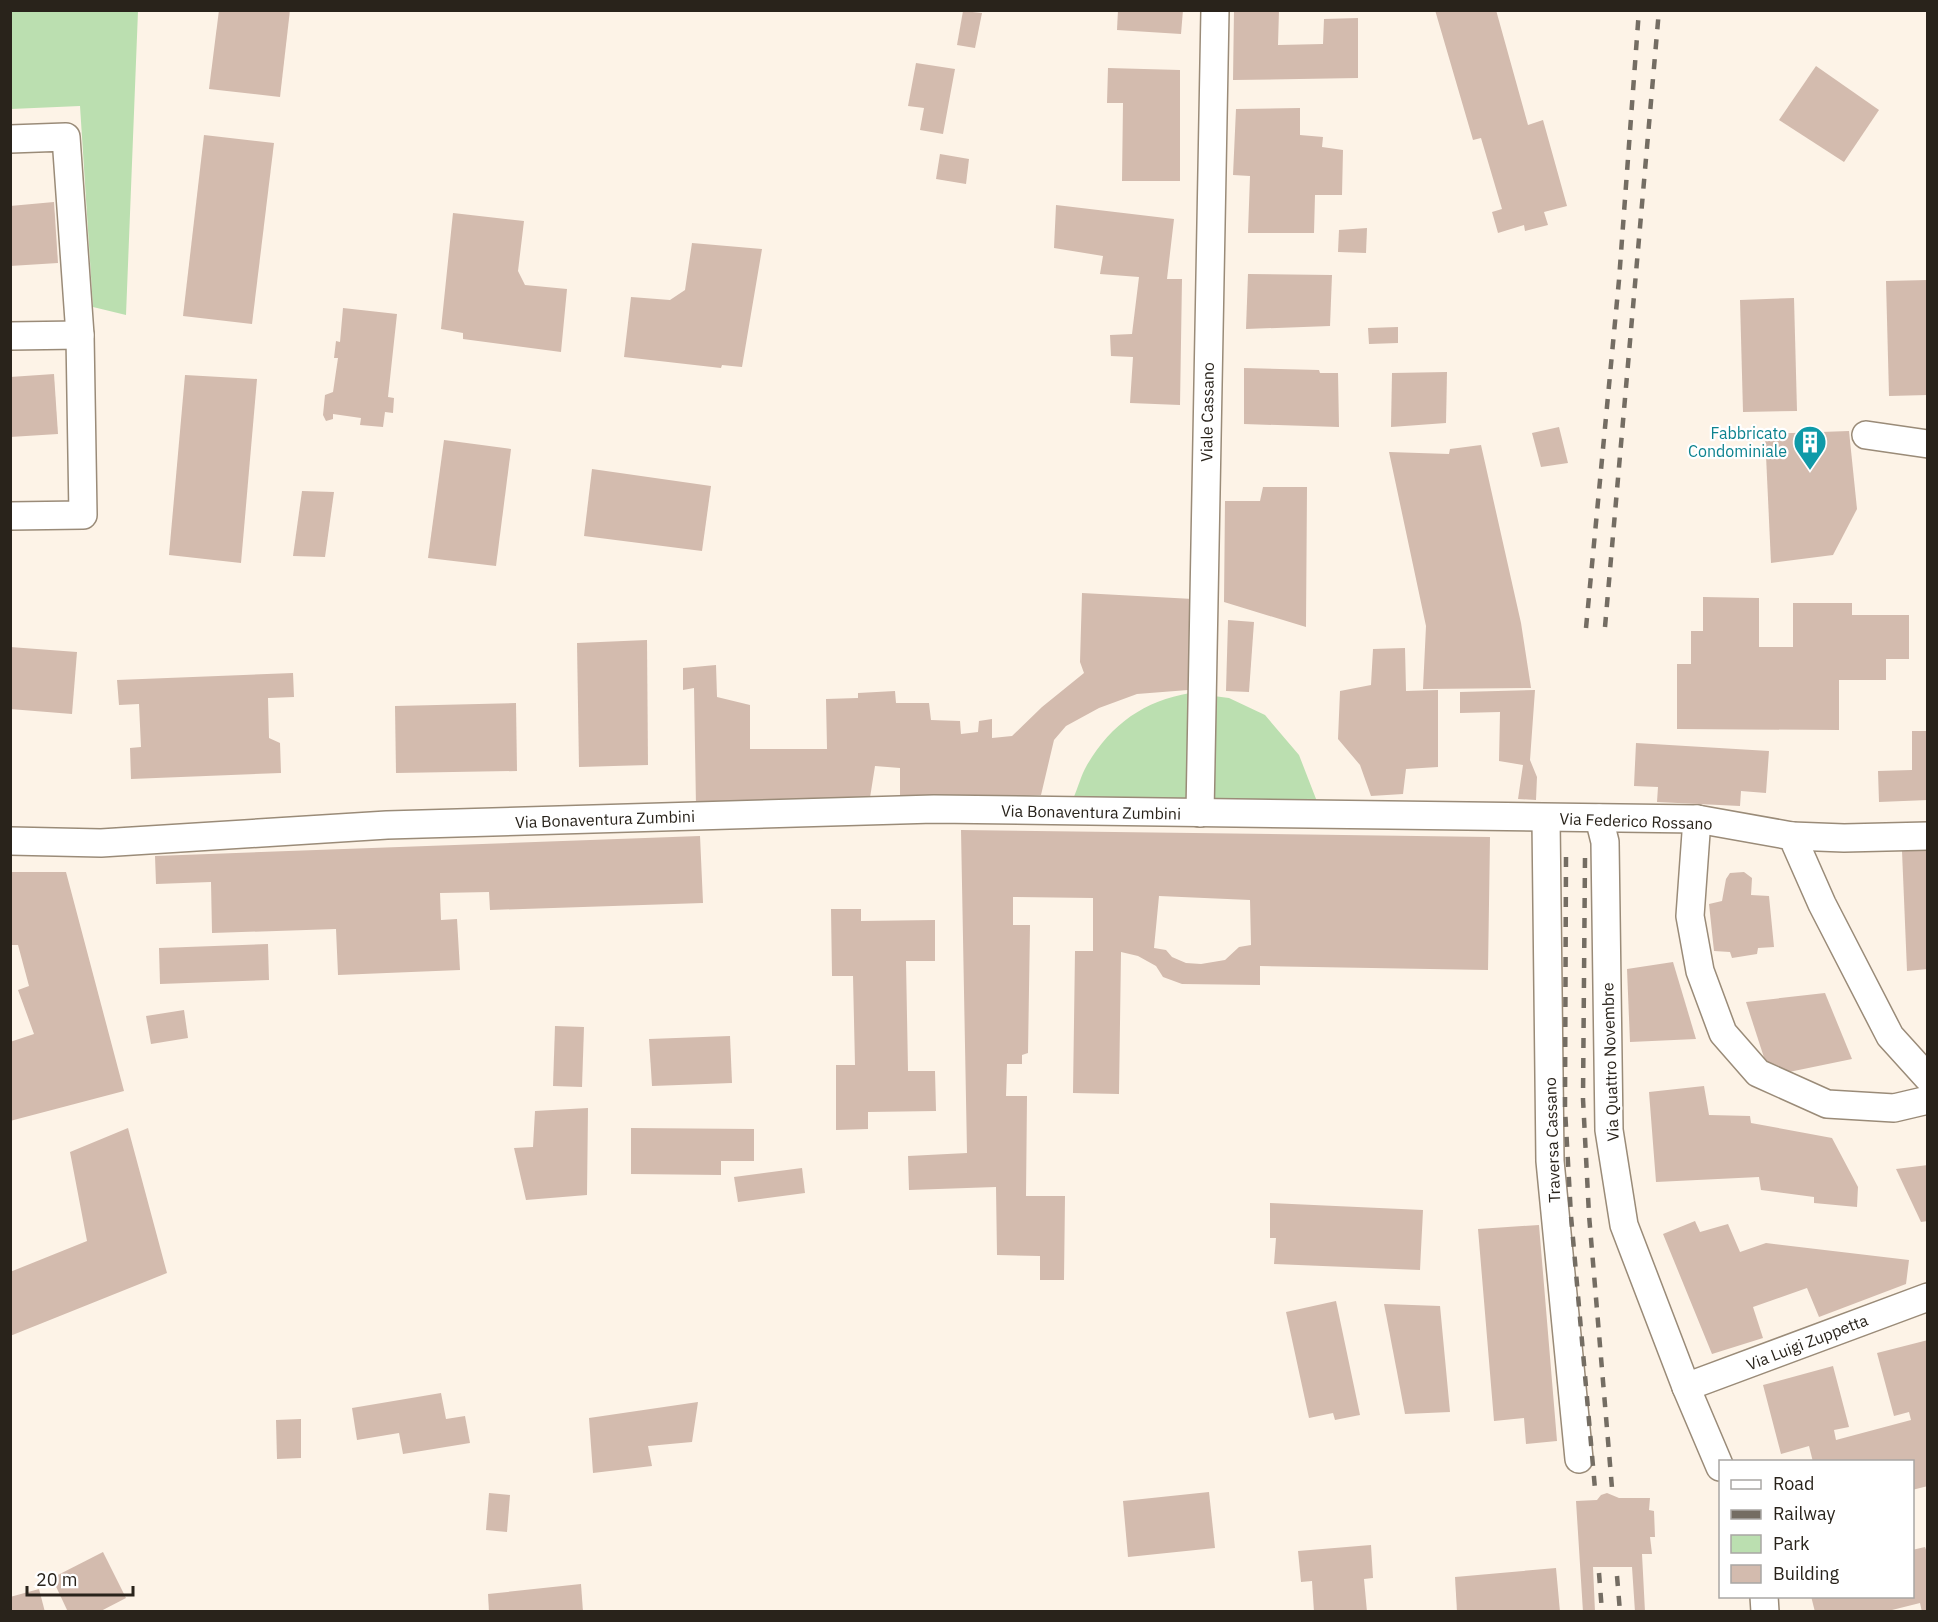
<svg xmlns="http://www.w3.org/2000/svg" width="1938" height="1622" font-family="'IBM Plex Sans',sans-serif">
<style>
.green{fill:#bbdfb0}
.building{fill:#d3bbae;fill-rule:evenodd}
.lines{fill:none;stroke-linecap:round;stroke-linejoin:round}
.street-casing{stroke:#9a8b78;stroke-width:30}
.street{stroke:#fff;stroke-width:27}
.rail{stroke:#746d63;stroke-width:4.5;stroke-dasharray:10 10;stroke-linecap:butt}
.labels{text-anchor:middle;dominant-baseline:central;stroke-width:4.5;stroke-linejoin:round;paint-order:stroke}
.street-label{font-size:16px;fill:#29231b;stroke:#fff}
.culture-label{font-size:16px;fill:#0d838f;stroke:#fff;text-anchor:end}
</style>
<rect width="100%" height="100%" fill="#fdf3e7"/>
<g class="green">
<polygon points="10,11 138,11 126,315 93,307 80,106 11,109"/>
<path d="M1190,693L1229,698L1265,715L1299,755L1318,804L1073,799C1078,788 1081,775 1087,765C1111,724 1144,701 1190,693Z"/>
</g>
<g class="building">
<polygon points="219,10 290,10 280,97 209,89"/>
<polygon points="1118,10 1183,10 1181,34 1117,30"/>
<polygon points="1234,10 1279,10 1278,45 1323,44 1324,19 1358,18 1358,78 1233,80"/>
<polygon points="1435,10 1496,10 1528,125 1543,120 1567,206 1544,212 1548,225 1525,231 1524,225 1498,233 1492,212 1502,209 1481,138 1473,140"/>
<polygon points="963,11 982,13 975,48 957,45"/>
<polygon points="916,63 955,69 943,134 920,130 924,108 908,106"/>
<polygon points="1816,66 1879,110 1844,162 1779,120"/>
<polygon points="1108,68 1180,70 1180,181 1122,181 1123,103 1107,103"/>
<polygon points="1300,108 1300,135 1323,137 1322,147 1343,150 1342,195 1315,195 1314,233 1248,233 1250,176 1233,175 1236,109"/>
<polygon points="204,135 274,143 252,324 183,316"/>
<polygon points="940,154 969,159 966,184 936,179"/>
<polygon points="54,202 58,263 10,266 10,206"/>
<polygon points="1056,205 1174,219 1167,279 1182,279 1180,405 1130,403 1133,357 1111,356 1110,335 1132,334 1139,277 1100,274 1103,256 1054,248"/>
<polygon points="453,213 524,221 518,271 525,285 567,289 561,352 463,339 463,333 441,329"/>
<polygon points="1367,228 1366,253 1338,252 1339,230"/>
<polygon points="692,243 762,249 742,367 722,365 721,368 624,357 631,297 670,300 685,290"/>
<polygon points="1248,274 1332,275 1330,326 1246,329"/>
<polygon points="1928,280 1928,395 1889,396 1886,281"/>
<polygon points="1794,298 1797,411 1743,412 1740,300"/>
<polygon points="343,308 397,314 388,397 394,398 393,413 385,412 383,427 360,425 361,418 333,414 333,419 326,421 323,415 325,395 333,392 338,358 334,358 336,341 340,342"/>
<polygon points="1398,327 1398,343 1369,344 1368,328"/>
<polygon points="1244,368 1319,370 1320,373 1338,373 1339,427 1244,424"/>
<polygon points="1447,372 1446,423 1391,427 1392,373"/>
<polygon points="54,374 58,434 10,437 10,377"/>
<polygon points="185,375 257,379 241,563 169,555"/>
<polygon points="1559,427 1568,463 1541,467 1532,433"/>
<polygon points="1849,431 1857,509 1833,555 1771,563 1765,434"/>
<polygon points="444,440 511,449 496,566 428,558"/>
<polygon points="1481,445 1521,623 1531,688 1423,689 1426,626 1389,452 1449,454 1450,449"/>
<polygon points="592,469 711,486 702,551 584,536"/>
<polygon points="1263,487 1307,487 1306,627 1224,602 1225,501 1260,501"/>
<polygon points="302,491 334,492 325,557 293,556"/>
<polygon points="1082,593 1193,599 1188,690 1137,694 1099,708 1066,726 1054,740 1041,795 900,803 900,768 875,766 869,804 696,806 694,688 683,690 683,668 716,665 717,697 750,705 750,749 827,749 826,699 858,698 858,693 895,691 896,703 929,703 931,720 960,721 961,734 978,732 979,721 992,719 992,738 1012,736 1042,707 1084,673 1080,662"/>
<polygon points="1703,597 1759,598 1759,647 1793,647 1793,603 1852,603 1852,615 1909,615 1909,659 1886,659 1886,680 1839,680 1839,730 1677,729 1677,664 1691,664 1691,631 1703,631"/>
<polygon points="1228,620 1254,622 1249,692 1226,691"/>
<polygon points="647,640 648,765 579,767 577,643"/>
<polygon points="10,647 77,652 72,714 10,709"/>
<polygon points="1405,648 1406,691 1438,690 1438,767 1406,769 1403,794 1371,796 1360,765 1338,739 1340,691 1371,685 1373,649"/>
<polygon points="293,673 294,697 268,698 269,738 280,743 281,773 131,779 130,748 141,747 139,704 119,705 117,680"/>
<polygon points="1535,690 1530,760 1537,777 1536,800 1518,799 1523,765 1499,761 1500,712 1460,713 1460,692"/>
<polygon points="516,703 517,771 396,773 395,706"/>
<polygon points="1912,731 1928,731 1928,800 1879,802 1878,771 1912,770"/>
<polygon points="1636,743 1769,751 1766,793 1741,791 1740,806 1657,802 1658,787 1634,786"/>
<path d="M961,830L1490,837L1488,970L1260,966V985L1182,984L1163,977L1156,966L1138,956L1121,952L1119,1094L1073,1093L1075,951H1093V898L1013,897V925H1030L1028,1053L1022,1055V1064H1007L1006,1096H1027L1026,1196H1065L1064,1280H1040V1256L997,1255L996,1187L909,1190L908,1156L967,1153ZM1159,896L1250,900L1251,945L1239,947L1225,960L1201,964L1186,963L1172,957L1166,950L1154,948Z"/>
<polygon points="700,836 703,903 490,910 489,892 440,893 441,920 457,919 460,970 338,975 336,929 212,933 211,882 156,884 155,856"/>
<polygon points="1928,849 1928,969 1907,971 1902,851"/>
<polygon points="10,872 66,872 124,1091 10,1121 10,1042 34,1034 18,990 29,986 18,945 10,945"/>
<polygon points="1744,872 1752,878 1751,895 1769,896 1774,947 1758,948 1757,954 1732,958 1730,952 1714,951 1709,904 1722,901 1726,879 1730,873"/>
<polygon points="831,909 861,909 861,921 935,920 935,961 906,961 908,1071 935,1071 936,1111 868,1112 868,1129 836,1130 836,1065 855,1065 853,976 832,976"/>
<polygon points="268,944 269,980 160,984 159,948"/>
<polygon points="1673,962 1696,1039 1630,1042 1627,969"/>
<polygon points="1825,993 1852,1059 1770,1076 1746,1002"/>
<polygon points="184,1010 188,1038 151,1044 146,1016"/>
<polygon points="555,1026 584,1027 582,1087 553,1086"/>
<polygon points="730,1036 732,1083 652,1086 649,1039"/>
<polygon points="1704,1086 1709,1115 1750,1116 1751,1123 1832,1138 1858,1187 1857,1207 1814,1203 1814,1197 1761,1190 1759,1177 1656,1182 1649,1092"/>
<polygon points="588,1108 587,1195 526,1200 514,1148 533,1147 535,1111"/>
<polygon points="128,1128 167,1273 10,1336 10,1272 87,1241 70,1152"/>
<polygon points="631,1128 754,1129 754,1161 721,1161 721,1175 631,1174"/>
<polygon points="1928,1165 1928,1221 1921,1222 1896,1169"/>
<polygon points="802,1168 805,1193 738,1202 734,1177"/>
<polygon points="1270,1203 1423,1210 1420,1270 1274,1264 1276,1238 1270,1238"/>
<polygon points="1695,1221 1700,1232 1728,1224 1740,1252 1766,1243 1909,1260 1906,1284 1819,1317 1807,1288 1753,1307 1763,1338 1712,1354 1663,1234"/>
<polygon points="1539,1225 1557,1441 1526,1444 1524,1418 1494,1421 1478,1229"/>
<polygon points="1336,1301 1360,1415 1335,1420 1333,1413 1309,1418 1286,1312"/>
<polygon points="1384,1304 1440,1306 1450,1412 1405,1414"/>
<polygon points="1928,1340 1928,1486 1912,1490 1912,1462 1813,1462 1809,1446 1781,1454 1763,1385 1833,1366 1849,1427 1834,1430 1836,1440 1911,1420 1909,1412 1894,1416 1877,1353"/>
<polygon points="441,1393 446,1419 465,1416 470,1443 403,1454 399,1433 357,1440 352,1408"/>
<polygon points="698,1402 692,1442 648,1446 652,1466 593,1473 589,1418"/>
<polygon points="301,1419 301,1458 277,1459 276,1420"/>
<polygon points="1209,1492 1215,1548 1128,1557 1123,1501"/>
<polygon points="489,1493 510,1495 507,1532 486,1530"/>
<polygon points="1607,1493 1619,1498 1650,1498 1649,1510 1654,1511 1655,1537 1650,1537 1652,1554 1642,1554 1645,1612 1635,1612 1632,1567 1593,1567 1595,1612 1583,1612 1576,1501 1597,1500 1601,1495"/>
<polygon points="1371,1545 1373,1578 1364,1579 1367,1612 1314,1612 1312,1581 1301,1582 1298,1551"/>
<polygon points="1925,1547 1928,1555 1928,1612 1922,1612 1920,1603 1884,1612 1815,1612 1811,1596 1912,1596 1912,1550"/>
<polygon points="103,1552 126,1598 99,1612 68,1612 52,1578"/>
<polygon points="1556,1568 1560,1612 1457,1612 1455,1577"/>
<polygon points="581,1584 583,1612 489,1612 488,1594"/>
<polygon points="39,1589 45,1612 10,1612 10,1597"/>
</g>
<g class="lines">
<defs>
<g id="street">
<polyline points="10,139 66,137 80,335 83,515 10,516"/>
<polyline points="10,336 80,335"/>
<polyline points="1866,435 1928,444"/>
<polyline points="1200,813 1215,10"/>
<polyline points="1599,818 1605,842 1609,1130 1624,1225 1686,1387 1720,1467"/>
<polyline points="1546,819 1550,1161 1579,1459"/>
<polyline points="1697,819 1690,916 1700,971 1723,1033 1758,1073 1827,1104 1894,1108 1928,1100"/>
<polyline points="1792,836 1844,838 1928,836"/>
<polyline points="10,841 101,843 387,825 934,809 1697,819 1792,836 1822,904 1890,1036 1928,1078"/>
<polyline points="1686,1387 1928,1297"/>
<polyline points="1764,1596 1765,1612"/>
</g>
</defs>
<use href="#street" class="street-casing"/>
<use href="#street" class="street"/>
<g class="rail">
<polyline points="1605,627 1659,10"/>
<polyline points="1586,628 1619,280 1639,10"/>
<polyline points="1566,857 1565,1109 1571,1216 1595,1489"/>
<polyline points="1585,858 1583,1099 1589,1215 1612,1488"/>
<polyline points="1599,1573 1602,1612"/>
<polyline points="1617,1576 1620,1612"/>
</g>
</g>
<defs>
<symbol id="building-pin" viewBox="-11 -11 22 30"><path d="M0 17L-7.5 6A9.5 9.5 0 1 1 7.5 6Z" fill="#0f9aa8" stroke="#fff"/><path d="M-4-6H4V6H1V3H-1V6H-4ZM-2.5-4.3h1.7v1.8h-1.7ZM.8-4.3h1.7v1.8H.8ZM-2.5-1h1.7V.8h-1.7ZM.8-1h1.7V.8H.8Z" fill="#fff"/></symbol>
</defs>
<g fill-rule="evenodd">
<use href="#building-pin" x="1791" y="423" width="38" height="52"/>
</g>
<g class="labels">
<g class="street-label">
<text transform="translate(1207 412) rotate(-89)">Viale Cassano</text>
<text transform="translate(1091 812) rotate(1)">Via Bonaventura Zumbini</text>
<text transform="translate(605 819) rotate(-2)">Via Bonaventura Zumbini</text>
<text transform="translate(1636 821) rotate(2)">Via Federico Rossano</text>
<text transform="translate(1610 1062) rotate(-92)">Via Quattro Novembre</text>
<text transform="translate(1552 1140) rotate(-92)">Traversa Cassano</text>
<text transform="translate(1807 1342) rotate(-21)">Via Luigi Zuppetta</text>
</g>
<g class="culture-label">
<text x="1787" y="433">Fabbricato<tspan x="1787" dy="18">Condominiale</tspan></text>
</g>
</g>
<rect width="1938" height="1622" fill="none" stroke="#29231b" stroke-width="24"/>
<rect x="1719" y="1460" width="195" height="138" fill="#ffffff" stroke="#a9a7a4" stroke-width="1.5"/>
<rect x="1731" y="1480" width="30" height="9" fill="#ffffff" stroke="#a9a7a4" stroke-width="1.5"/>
<text x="1773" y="1490" font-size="18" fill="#29231b">Road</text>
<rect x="1731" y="1510" width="30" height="9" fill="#746d63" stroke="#a9a7a4" stroke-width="1.5"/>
<text x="1773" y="1520" font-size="18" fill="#29231b">Railway</text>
<rect x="1731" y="1535" width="30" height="18" fill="#bbdfb0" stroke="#a9a7a4" stroke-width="1.5"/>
<text x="1773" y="1550" font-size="18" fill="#29231b">Park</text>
<rect x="1731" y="1565" width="30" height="18" fill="#d3bbae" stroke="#a9a7a4" stroke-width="1.5"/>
<text x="1773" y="1580" font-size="18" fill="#29231b">Building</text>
<path d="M27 1586v9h106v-9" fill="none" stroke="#29231b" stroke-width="3"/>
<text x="36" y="1586" font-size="18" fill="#29231b" stroke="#ffffff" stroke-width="4.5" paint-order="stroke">20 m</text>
</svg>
